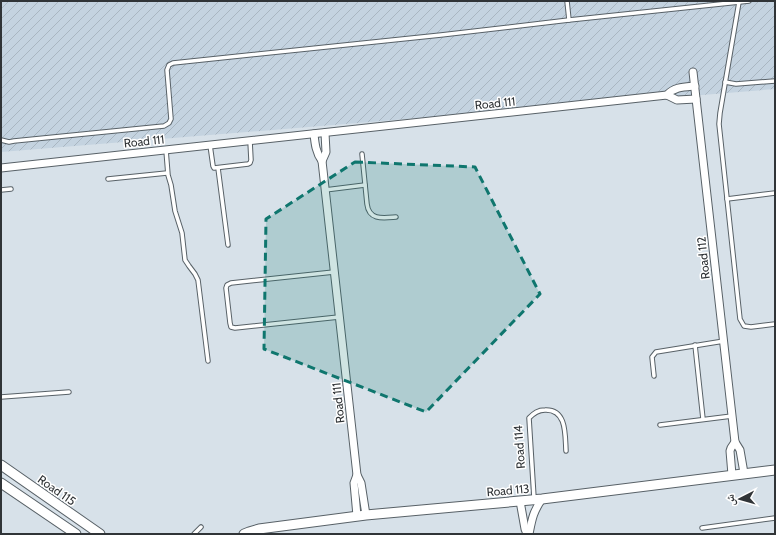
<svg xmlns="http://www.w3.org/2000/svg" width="776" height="535" font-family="Cabin,'Noto Naskh Arabic',sans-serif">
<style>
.industrial{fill:url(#industrial-furrows)}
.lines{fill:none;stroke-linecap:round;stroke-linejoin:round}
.service-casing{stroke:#586167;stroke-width:5.5}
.minor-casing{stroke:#586167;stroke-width:9}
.tertiary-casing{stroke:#586167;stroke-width:11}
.service{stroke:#fff;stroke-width:3.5}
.minor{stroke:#fff;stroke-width:7}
.tertiary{stroke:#fff;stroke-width:9}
.marked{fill:#0f766e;fill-opacity:0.2;stroke:#0f766e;stroke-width:3;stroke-dasharray:8 5;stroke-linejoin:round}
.labels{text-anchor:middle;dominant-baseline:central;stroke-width:3;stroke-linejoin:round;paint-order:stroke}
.street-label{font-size:12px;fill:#303437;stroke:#fff}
</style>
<defs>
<pattern id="industrial-furrows" width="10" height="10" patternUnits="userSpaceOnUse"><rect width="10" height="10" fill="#c4d3e0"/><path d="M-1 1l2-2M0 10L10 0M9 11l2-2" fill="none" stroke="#a9b6c1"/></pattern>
</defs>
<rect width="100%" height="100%" fill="#d7e1e9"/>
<polygon class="industrial" points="1,1 775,1 775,89 1,152"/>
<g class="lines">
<defs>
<g id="service">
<polyline points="567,1 569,20"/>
<polyline points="739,2 720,113 719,124 740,319 744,326 751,327 775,324"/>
<polyline points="725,82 736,84 775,81"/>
<polyline points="1,140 9,142 14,141 164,126 169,123 171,119 167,70 169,65 173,63 441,35 569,20 749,1"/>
<polyline points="210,145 213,166 214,168 248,164 250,163 251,160 250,141"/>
<polyline points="166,150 168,175 171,185 175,211 182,233 185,260 189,266 195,274 198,280 208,361"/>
<path d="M362,154L367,204C369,221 384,218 396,217"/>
<polyline points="218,168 228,245"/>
<polyline points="108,179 167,173"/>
<polyline points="1,190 11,189"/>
<polyline points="325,190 365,185"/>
<polyline points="727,199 775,193"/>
<polyline points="334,272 231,283 227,285 226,288 230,323 231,327 235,328 339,317"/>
<polyline points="695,345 703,419"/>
<polyline points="654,376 652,357 656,352 724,341"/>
<polyline points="1,397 69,392"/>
<polyline points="660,425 732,416"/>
<path d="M534,498L529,418C534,413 538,410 545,410C567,409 565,435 566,451"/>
<polyline points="702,528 775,518"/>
<polyline points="194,534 201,527"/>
</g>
<g id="minor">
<polyline points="693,72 735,442 740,450 744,473"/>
<path d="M667,95C674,87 684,87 695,86"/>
<path d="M314,134C315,144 316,153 322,161L357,475L361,483L366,515"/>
<polyline points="322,161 326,152 325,133"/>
<polyline points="1,168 667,95 677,100 696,99"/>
<polyline points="732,475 730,451 731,448 735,442"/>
<polyline points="520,501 525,529 527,534"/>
<polyline points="357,516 354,483 357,475"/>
<path d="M529,534C532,519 533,512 542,499"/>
</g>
<g id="tertiary">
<polyline points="1,465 100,534"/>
<polyline points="1,483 76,534"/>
<polyline points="244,534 249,532 259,529 366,515 542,499 775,470"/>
</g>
</defs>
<use href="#service" class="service-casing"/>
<use href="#minor" class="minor-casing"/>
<use href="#tertiary" class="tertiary-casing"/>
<use href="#service" class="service"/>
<use href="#minor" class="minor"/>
<use href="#tertiary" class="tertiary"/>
</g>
<path class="marked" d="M355,162L475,167L540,294L426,412L264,349L266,219Z"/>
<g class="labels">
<g class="street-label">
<text transform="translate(495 103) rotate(-6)">Road 111</text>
<text transform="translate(144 141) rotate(-6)">Road 111</text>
<text transform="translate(703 258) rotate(-96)">Road 112</text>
<text transform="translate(338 403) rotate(-96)">Road 111</text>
<text transform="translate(519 447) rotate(-94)">Road 114</text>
<text transform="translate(57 490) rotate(35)">Road 115</text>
<text transform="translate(508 490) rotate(-5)">Road 113</text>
</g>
</g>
<rect width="776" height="535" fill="none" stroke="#303437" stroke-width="4"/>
<g transform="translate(740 499) rotate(264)" stroke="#ffffff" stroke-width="3" paint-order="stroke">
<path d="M0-3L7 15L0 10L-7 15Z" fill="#303437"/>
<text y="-6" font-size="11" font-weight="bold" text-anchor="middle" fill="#303437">ش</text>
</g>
</svg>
